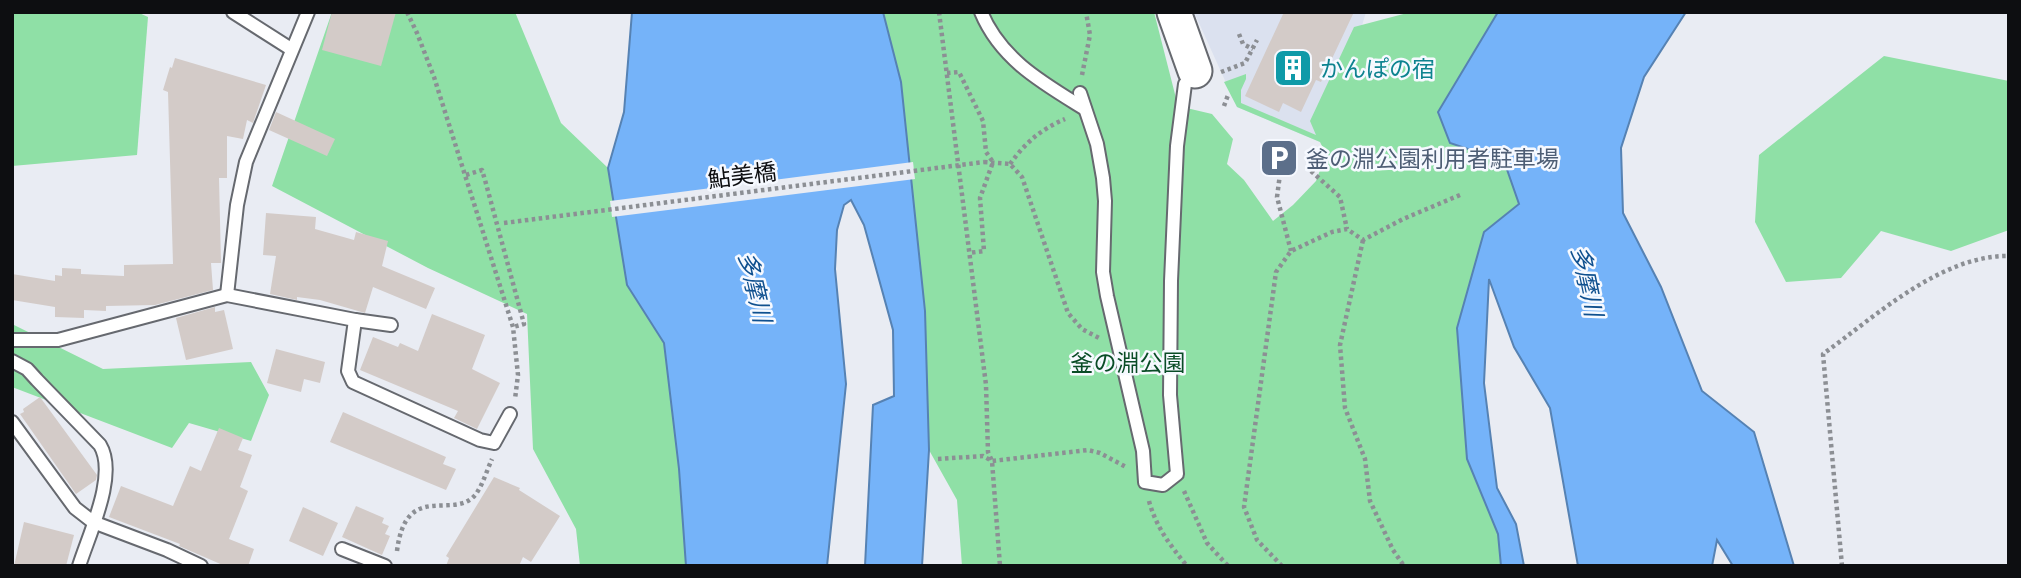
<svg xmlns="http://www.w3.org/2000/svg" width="2021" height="578" font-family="Ubuntu,'Noto Sans JP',sans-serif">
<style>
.built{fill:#dbe1ef}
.green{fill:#8fe0a6}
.water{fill:#75b3f9;stroke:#5682b3;stroke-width:2}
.pier{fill:#e9ecf3}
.building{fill:#d3cbc8}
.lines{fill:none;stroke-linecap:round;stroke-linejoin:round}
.lane-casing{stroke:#66696f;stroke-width:16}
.secondary-casing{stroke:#66696f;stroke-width:37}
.path{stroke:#8c8f94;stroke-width:4.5;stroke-dasharray:3.5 3.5;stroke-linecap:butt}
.lane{stroke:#fff;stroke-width:12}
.secondary{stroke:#fff;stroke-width:33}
.path-bridge{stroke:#8c8f94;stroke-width:4.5;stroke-dasharray:3.5 3.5;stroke-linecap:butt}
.labels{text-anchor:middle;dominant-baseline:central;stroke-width:5;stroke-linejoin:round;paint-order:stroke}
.culture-label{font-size:23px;fill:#0d838f;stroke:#f6f9ff;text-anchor:start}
.service-label{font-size:23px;fill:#4e5e75;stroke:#f6f9ff;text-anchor:start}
.street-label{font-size:23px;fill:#0d0e11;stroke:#f6f9ff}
.park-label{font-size:23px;fill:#094c26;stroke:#f6f9ff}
.water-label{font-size:24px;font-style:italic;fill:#0f508f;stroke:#f6f9ff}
</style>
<rect width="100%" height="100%" fill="#e9ecf3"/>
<polygon class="built" points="1194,12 1366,12 1327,145 1237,107"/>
<g class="green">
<polygon points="12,12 137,12 148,17 137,155 12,166"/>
<polygon points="332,12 515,12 561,123 608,168 627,285 664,343 679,469 686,566 580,566 576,529 533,449 527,314 428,268 272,186"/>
<polygon points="883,12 1154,12 1178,106 1212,114 1233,139 1227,164 1244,180 1273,221 1293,205 1316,181 1326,154 1320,142 1237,107 1224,82 1246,74 1246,79 1241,90 1241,103 1316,135 1310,121 1354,27 1411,12 1498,12 1438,112 1450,143 1504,161 1519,204 1484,232 1467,459 1498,534 1501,566 962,566 957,500 929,450 925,311 901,82"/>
<polygon points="1884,56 2009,81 2009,230 1951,251 1881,231 1841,278 1786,282 1755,222 1759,155"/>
<polygon points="12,324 103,369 251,362 269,395 251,441 189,423 172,448 12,387"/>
</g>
<g class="water">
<polygon points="632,12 883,12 901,82 925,311 929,450 922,566 865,566 873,405 894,396 893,330 864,225 851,200 844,205 837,230 835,269 846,384 827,566 686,566 679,469 664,343 627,285 608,168 624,112"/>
<polygon points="1498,12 1686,12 1644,77 1621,148 1623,213 1661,287 1702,391 1754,432 1794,566 1733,566 1717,540 1712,566 1578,566 1550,408 1514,347 1489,279 1484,383 1497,488 1516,524 1524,566 1501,566 1498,534 1467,459 1457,328 1484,232 1519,204 1504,161 1450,143 1438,112"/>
</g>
<polygon class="pier" points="913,162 915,179 612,217 610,201"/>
<g class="building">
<polygon points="332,12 396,12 381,66 322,50"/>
<polygon points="1284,12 1354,12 1321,82 1316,80 1301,112 1283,103 1279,112 1245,96"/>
<polygon points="175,58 266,85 253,123 247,120 243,139 227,136 227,178 219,178 221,263 211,263 213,290 155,305 106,306 106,311 84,310 84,318 55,317 55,307 12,300 12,274 55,281 55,275 62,276 62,268 81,269 81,274 124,276 124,265 173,264 168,92 163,90 170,67 172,68"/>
<polygon points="276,112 335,139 327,156 269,130"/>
<polygon points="266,213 316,217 315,229 354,240 356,232 388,241 382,266 435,288 426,309 373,287 365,313 320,300 297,297 297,300 270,294 276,256 263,255"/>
<polygon points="215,307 215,312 224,310 233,349 186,360 176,318"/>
<polygon points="432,314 485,335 472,369 500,383 477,429 454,418 458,411 360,370 373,337 398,347 400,343 418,351"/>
<polygon points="276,349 325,362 320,383 304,379 301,392 267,383"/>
<polygon points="40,397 97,475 96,480 76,494 20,414 24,412 23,409"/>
<polygon points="343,412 446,457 443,464 456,469 446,490 330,442"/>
<polygon points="219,428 243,438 238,450 252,455 240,487 248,491 229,539 254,549 248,566 225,566 179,546 180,544 109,517 121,486 173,506 190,466 201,471"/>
<polygon points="494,477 520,488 519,490 560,516 531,562 523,557 519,566 446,566 449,558 446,556"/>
<polygon points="356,506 384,518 382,523 389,526 385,534 390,536 382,555 342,537"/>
<polygon points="303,507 338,523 323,556 289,541"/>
<polygon points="24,522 74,535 66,566 14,566"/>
</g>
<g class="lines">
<defs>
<g id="lane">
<polyline points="233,12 291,49"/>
<path d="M981,12C1001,60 1043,83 1085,109"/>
<polyline points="1080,93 1097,144 1103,178 1105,201 1103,272 1107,296 1143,451 1145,482 1163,485 1177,474 1170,395 1171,281 1177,146 1185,84 1195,72"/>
<polyline points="227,295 237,205 246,162 308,12"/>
<polyline points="355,320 391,325"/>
<polyline points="12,340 58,340 227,295 355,320 348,371 353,382 480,440 494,443 510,414"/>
<path d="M12,361L27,369L37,380L100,445C118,475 89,534 79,566"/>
<polyline points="12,422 75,508 93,522 167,550 201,566"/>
<polyline points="342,549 385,566"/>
</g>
<polyline id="secondary" points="1174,12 1195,71"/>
</defs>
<use href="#lane" class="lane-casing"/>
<use href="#secondary" class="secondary-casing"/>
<g class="path">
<polyline points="407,12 417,33 434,77 513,327 518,375 515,399"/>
<polyline points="939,12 986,385 988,452 992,461 1000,566"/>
<polyline points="1239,34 1243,44 1253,49"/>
<polyline points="1221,72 1245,63 1257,40"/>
<polyline points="947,73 959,72 983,121 986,152 993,162 980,198 984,251 969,253"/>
<polyline points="1082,75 1090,35 1086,12"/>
<polyline points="1224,106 1228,95"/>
<polyline points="1282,159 1277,197 1291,251"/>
<polyline points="984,162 1010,164 1022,177 1068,313 1082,329 1099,338"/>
<path d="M1010,164C1026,142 1040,130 1065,119"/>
<polyline points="1311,171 1340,197 1347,229"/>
<polyline points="466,175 482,170 485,180 524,324 513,327"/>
<polyline points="1363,240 1340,345 1345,408 1365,459 1370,501 1393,550 1404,566"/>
<polyline points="938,459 983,456 992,461 1088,450 1100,453 1126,467"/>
<polyline points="1184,491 1207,543 1228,566"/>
<path d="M1149,501C1156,527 1170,545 1187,566"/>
<path d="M397,551C406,479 454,522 476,494C483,484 487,470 492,459"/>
<polyline points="1282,566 1257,540 1244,507 1276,272 1291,251 1332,232 1347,229 1363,240 1403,219 1460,195"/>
<path d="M1842,566L1823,354C1876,316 1941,255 2009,256"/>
</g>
<use href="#lane" class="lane"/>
<use href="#secondary" class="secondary"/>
<polyline class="path-bridge" points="504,223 984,162"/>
</g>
<defs>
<symbol id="building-square" viewBox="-11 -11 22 22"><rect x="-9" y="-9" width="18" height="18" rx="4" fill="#0f9aa8" stroke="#f6f9ff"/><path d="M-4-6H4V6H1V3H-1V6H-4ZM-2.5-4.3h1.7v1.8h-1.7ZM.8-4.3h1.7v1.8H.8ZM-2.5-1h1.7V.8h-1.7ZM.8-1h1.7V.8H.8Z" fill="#fff"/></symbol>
<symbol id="parking-square" viewBox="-11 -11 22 22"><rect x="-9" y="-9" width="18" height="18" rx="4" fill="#5c6f8a" stroke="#f6f9ff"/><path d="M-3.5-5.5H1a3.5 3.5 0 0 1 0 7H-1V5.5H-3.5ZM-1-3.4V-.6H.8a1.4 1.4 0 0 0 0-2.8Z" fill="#fff"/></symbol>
</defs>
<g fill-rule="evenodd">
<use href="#building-square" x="1271" y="46" width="44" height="44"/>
<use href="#parking-square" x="1257" y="136" width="44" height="44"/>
</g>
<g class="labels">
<g class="culture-label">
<text x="1320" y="68">かんぽの宿</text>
</g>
<g class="service-label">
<text x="1306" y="158">釜の淵公園利用者駐車場</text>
</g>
<g class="street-label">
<text transform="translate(742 175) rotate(-7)">鮎美橋</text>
</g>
<g class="park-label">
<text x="1128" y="362">釜の淵公園</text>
</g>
<g class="water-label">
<text transform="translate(1587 281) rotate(78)">多摩川</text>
<text transform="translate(755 287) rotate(77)">多摩川</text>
</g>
</g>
<rect width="2021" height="578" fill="none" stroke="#0d0e11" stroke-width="28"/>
</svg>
